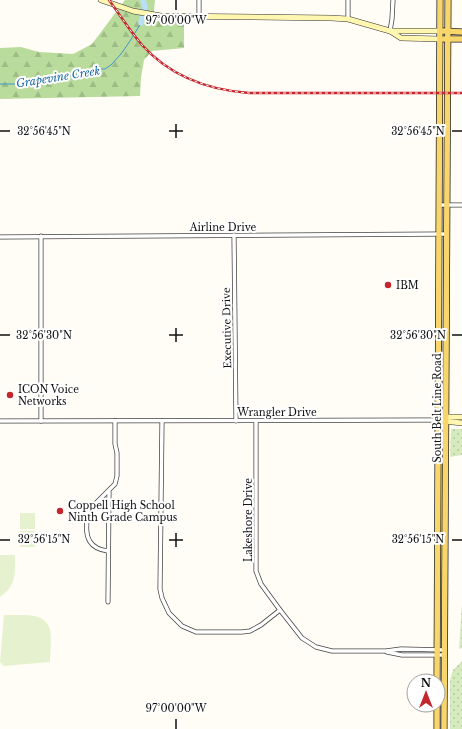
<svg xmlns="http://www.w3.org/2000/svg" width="462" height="729" font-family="'Libre Baskerville',serif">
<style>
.grass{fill:url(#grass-dots)}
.forest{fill:url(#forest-firs)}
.pitch{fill:#e6f2cf}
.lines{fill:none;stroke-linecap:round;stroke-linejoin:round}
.stream{stroke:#3f96cf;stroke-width:1}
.river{stroke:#b9e0f7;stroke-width:5.5}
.street-casing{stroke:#444;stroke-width:5}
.secondary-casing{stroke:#333;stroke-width:6}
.primary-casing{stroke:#222;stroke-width:7}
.street{stroke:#fff;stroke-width:3.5}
.secondary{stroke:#fff6b0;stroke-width:5}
.primary{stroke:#f9d66b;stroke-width:5.5}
.rail-casing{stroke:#c4262e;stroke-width:2.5}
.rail{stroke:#fff;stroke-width:1;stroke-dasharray:3;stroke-linecap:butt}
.ticks{fill:none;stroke:#111;stroke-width:1.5}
.poi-dot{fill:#c4262e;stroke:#fff;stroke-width:1.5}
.labels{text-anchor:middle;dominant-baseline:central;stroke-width:4;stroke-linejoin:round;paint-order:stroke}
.street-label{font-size:10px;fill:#111;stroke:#fff}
.poi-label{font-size:10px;fill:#111;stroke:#fff;text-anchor:start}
.water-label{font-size:11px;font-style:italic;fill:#1768a6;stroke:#fff}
.ticks-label{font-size:10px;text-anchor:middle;fill:#111;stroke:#fff;stroke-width:4;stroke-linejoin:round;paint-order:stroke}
</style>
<defs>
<pattern id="grass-dots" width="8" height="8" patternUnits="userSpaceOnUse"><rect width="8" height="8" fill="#d5ebbd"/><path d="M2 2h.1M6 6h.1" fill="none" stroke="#b6c8a1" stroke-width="1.8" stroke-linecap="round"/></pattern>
<pattern id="forest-firs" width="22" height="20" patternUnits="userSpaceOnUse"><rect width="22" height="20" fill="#b9dc9c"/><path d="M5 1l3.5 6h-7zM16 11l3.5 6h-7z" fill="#9ebc85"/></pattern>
</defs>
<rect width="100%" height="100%" fill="#fffdf5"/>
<g class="grass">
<polygon points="451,429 462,429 462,455 450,457"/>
<polygon points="462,604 462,648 459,649"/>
<polygon points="462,661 462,729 450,729 450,680 453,670"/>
</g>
<polygon class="forest" points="125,0 155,0 153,21 184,21 184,48 152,51 144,60 141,77 140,96 0,99 0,48 21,47 39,52 73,54 92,44"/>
<g class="pitch">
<rect x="20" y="513" width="15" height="16"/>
<rect x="20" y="531" width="15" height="16"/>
<path d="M0,555H15C15,573 17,585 0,597Z"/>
<path d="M4,615C18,616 46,610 50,630C52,640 50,652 50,662L4,666L0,662Z"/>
</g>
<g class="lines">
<polyline class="stream" points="0,84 16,84 27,80 44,80 71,76 96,69 105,69 111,65 121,54 130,41 141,23"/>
<polyline class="river" points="141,23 145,7 143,0"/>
<defs>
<g id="street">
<polyline points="199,0 199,17"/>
<polyline points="348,19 348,0"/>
<polyline points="390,31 392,19 393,0"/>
<polyline points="439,205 462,205"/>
<polyline points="234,235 236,421"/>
<polyline points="41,236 41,421"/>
<polyline points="0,237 446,234"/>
<polyline points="0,421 438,420"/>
<polyline points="162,421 160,589 162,598 169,613 182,626 196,632 242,632 250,631 261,625 280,610"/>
<polyline points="256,421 256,571 261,584 280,610 302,638 316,647 332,651 386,651 401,649 445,650"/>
<path d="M108,551C90,549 85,538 87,521C88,516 88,512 91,508L115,484L117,476V453L115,444V421"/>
<polyline points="108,602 109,492"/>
<polyline points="387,652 402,655 445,655"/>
</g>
<g id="secondary">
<polyline points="101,0 133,11 161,16 331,18 348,19 390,31 440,31"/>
<polyline points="390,31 401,38 440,39"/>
<polyline points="438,420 446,417 462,417"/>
<polyline points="443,421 462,423"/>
</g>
<g id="primary">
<polyline points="444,31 462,32"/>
<polyline points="444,39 462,39"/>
<polyline points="437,681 440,0"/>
<polyline points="437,729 437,705"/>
<polyline points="444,729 448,0"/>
</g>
</defs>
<use href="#street" class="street-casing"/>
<use href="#secondary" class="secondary-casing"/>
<use href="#primary" class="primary-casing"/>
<use href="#street" class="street"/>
<use href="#secondary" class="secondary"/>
<use href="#primary" class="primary"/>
<defs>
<path id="rail" d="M109,0C120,15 130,31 142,45C170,76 209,90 249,93H462"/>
</defs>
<use href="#rail" class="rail-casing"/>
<use href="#rail" class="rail"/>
</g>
<path class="ticks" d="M176,0V10M176,124V138M0,131H10M169,131H183M452,131H462M176,328V342M0,335H10M169,335H183M452,335H462M176,533V547M0,540H10M169,540H183M452,540H462M176,719V729"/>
<g class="poi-dot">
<circle cx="388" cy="285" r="4"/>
<circle cx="10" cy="395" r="4"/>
<circle cx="60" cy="511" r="4"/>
</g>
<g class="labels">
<g class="street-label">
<text x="223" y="227">Airline Drive</text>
<text transform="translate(227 328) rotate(-91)">Executive Drive</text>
<text transform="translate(437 408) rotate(-90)">South Belt Line Road</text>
<text x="277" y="412">Wrangler Drive</text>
<text transform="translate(248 520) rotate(-90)">Lakeshore Drive</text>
</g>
<g class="poi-label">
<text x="396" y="285">IBM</text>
<text x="18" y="389">ICON Voice<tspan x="18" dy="12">Networks</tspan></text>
<text x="68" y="505">Coppell High School<tspan x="68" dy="12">Ninth Grade Campus</tspan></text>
</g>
<g class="water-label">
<text transform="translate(58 77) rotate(-9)">Grapevine Creek</text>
</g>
</g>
<g class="ticks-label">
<text x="176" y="24">97°00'00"W</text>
<text x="44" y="135">32°56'45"N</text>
<text x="418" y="135">32°56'45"N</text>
<text x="44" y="339">32°56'30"N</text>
<text x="418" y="339">32°56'30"N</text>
<text x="44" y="543">32°56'15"N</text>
<text x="418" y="543">32°56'15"N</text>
<text x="176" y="712">97°00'00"W</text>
</g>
<g transform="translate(426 693)"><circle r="19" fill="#ffffff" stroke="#a0a0a0"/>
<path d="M0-3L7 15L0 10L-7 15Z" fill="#c4262e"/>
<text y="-6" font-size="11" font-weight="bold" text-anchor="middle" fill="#111111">N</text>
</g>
</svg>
